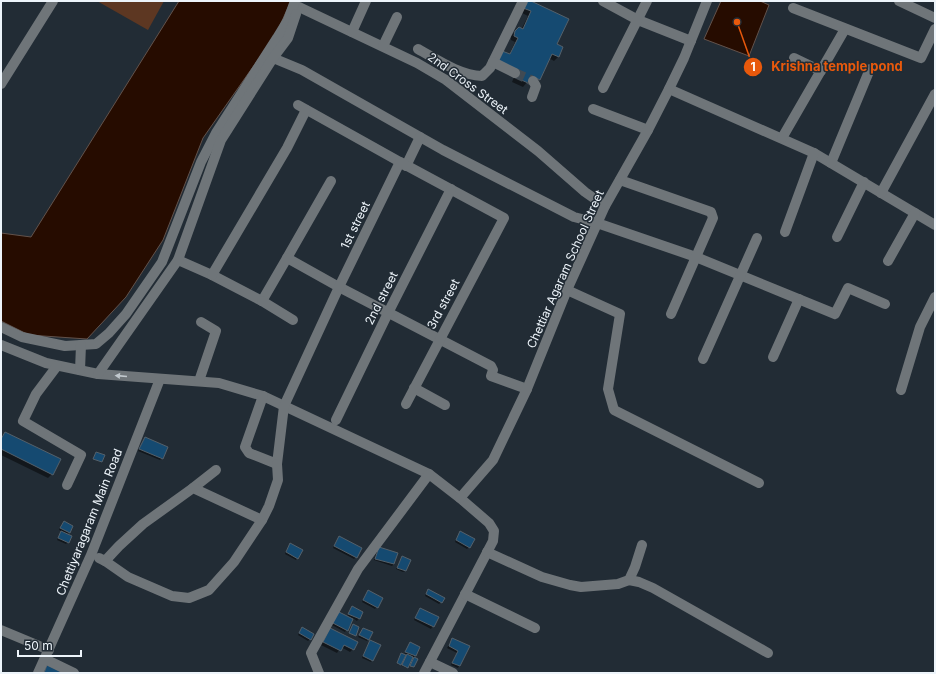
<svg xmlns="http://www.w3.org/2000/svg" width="936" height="674" font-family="Inter,sans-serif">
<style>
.green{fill:#5d3722}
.water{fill:#260c00;stroke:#62524b}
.shadow{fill:#0007}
.building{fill:#154a71;stroke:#54606a}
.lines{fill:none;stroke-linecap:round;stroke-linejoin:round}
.minor-tunnel{stroke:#404a53;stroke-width:10;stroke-dasharray:10 5;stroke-linecap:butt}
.minor{stroke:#6f7579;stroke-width:10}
.oneway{fill:#c1c8cd}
.labels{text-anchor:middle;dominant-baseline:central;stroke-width:3;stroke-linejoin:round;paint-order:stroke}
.street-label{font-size:12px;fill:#edf4fa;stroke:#222c35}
.leader{fill:none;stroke:#e8590c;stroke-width:1.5}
.callout-dot{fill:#e8590c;stroke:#222c35;stroke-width:1.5}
.mark-label{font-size:12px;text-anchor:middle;font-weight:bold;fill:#fff}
.callout-label{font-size:13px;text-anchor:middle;font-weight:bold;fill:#e8590c;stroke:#222c35;stroke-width:3;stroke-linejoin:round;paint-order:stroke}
</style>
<rect width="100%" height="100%" fill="#222c35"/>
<polygon class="green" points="97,1 164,1 148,30"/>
<g class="water">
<polygon points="179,1 291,1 276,34 203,138 163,240 126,297 87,339 29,335 1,321 1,233 31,237"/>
<polygon points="721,1 760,1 769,5 749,56 704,39"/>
</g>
<g class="shadow">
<polygon points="529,1 555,45 562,48 558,57 554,61 549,58 539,79 535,83 528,81 523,87 512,82 515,75 509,55 515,42 511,40 511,36 519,28 521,30 528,16 520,12"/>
<polygon points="5,433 52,474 48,478 1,455 1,437"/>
<polygon points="145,438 162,458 160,460 138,451"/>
<polygon points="62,524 72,527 67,535 68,542 66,544 57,540 62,531 59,530"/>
<polygon points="459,534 469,547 467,549 455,542"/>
<polygon points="339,537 356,557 354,559 333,548"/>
<polygon points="289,546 297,558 296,560 285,554"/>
<polygon points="377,550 397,553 394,564 392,566 374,560"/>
<polygon points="402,557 405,571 403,572 396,569"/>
<polygon points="427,592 441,602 439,604 425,596"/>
<polygon points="367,593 382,599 375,609 362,602"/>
<polygon points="351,609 362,613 357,621 353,618 345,632 330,624 347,617"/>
<polygon points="420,609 438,617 431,629 414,620"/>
<polygon points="302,629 310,639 308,641 298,635"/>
<polygon points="363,629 368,639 367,641 358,637"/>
<polygon points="327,632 353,649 350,652 341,647 337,653 321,645"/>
<polygon points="453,639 468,647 458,668 451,665 457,653 447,648"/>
<polygon points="370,641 372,660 371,662 362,658"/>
<polygon points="410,644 419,647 415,656 413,658 412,657 407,668 402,666 404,660 403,659 400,665 397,664 401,655 404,655"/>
</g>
<g class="building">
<polygon points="526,1 531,1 569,19 557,44 563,47 559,57 552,54 540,80 532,76 528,83 515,77 497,61 502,51 510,54 518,38 514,36 515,31 519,27 523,29 531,11 523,8"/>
<polygon points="5,432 61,459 53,475 1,449 1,439"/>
<polygon points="145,437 168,447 163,459 139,449"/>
<polygon points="96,452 105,455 102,462 93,459"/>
<polygon points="64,521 73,526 70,533 60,528"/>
<polygon points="61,531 72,536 69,543 58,538"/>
<polygon points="460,531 475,539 470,548 456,540"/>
<polygon points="339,536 362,548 357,558 334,546"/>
<polygon points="290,543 303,550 298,559 286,552"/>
<polygon points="379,547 398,553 394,564 375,559"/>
<polygon points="402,556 411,560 406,571 397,568"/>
<polygon points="428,589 445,598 442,603 426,594"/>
<polygon points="368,590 383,598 378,608 363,600"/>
<polygon points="352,606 363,612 360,619 348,614"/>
<polygon points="420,608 439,617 434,627 415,618"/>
<polygon points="337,611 353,619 348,631 331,622"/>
<polygon points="353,624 359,627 356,636 349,633"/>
<polygon points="302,627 314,634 311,640 299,633"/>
<polygon points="330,628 358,642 354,650 344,645 341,651 323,642"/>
<polygon points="363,628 373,632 369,640 359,635"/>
<polygon points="452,638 470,646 460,666 452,663 458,651 449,646"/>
<polygon points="370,640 381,645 373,661 363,656"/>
<polygon points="410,642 420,647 416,656 405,652"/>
<polygon points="401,653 406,655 401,665 397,663"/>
<polygon points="407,654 413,657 408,668 402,665"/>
<polygon points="414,657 418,659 414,667 410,666"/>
<polygon points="47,665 63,673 44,673"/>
</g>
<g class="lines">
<polyline class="minor-tunnel" points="515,73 533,81"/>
<g class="minor">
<polyline points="603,1 638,20 691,41"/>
<polyline points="899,1 935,18"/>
<polyline points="299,7 417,63 446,80 538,151 585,192 605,206"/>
<polyline points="793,8 921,58 935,29"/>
<polyline points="352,32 366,1"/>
<polyline points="383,46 397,17"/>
<path d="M418,49C438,60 459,75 482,76L490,68L523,1"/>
<polyline points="273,58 302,70 443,150 574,217 597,223 696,257 835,314 848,288 885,304"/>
<polyline points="794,58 821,71"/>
<polyline points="493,62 515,73"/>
<polyline points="1,84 53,1"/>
<polyline points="603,88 647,1"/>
<polyline points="669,89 814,153 935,225"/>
<polyline points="532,97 536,86 533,81"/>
<polyline points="298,105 400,162"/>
<polyline points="593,109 648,130"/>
<polyline points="782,138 845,29"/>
<polyline points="831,163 870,69"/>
<polyline points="406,166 420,137"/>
<polyline points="620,180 711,212 713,218 671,314"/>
<polyline points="881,193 935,94"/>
<polyline points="785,232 814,153"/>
<polyline points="837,237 864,182"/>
<polyline points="287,258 331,181"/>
<polyline points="178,260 212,275 262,301 287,258 339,287 491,366 493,370 491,376 527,389"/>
<polyline points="888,261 915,213"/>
<polyline points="212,275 287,148 306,110"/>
<polyline points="567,290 620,314 608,389 614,410 759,483"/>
<polyline points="262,301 293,320"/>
<polyline points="1,327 22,337 65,346 96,344 109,333 126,314 162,262 201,162 216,133 277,38 288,20 295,1"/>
<polyline points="1,345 46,363 98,374 219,383 263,396 429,474 460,498 489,523 494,531 493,541 424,673"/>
<polyline points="773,357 799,299"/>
<polyline points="703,359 757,238"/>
<polyline points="57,366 36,394 23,421 81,455 67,485"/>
<polyline points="80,370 81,345"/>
<polyline points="98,374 178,260 221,140 273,58 288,38 296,14"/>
<polyline points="199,381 216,331 201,322"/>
<polyline points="414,388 445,405"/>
<polyline points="901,390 920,327 935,297"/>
<polyline points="263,396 245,447 249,453 277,464 284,406 339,287 400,162 504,218 406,404"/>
<polyline points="336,420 388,313 451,189"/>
<polyline points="193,488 216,470"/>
<polyline points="460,498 493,460 527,389 567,290 605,206 648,130 669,89 684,58 707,1"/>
<polyline points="487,552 542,577 570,585 581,587 618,584 629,580 635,567 642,545"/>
<polyline points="99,558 105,561 119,546 143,524 193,488 262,520"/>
<polyline points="105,561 128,577 172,596 189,598 209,590 234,562 262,520 269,506 278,480 277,464"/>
<polyline points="629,580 639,582 653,588 768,653"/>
<polyline points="465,594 535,628"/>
<polyline points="1,630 49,650"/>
<polyline points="45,659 74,673"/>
<polyline points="430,662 453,673"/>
<polyline points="38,673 91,555 160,379"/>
<polyline points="319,673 311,653 358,569 429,474"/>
</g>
</g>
<defs><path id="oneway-solid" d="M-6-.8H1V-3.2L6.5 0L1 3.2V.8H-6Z"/></defs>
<use class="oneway" href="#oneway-solid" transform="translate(121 376) rotate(-175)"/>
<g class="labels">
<g class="street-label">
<text transform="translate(468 83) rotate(36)">2nd Cross Street</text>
<text transform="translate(355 225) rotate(-64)">1st street</text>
<text transform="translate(565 269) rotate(-66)">Chettiar Agaram School Street</text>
<text transform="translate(381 298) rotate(-63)">2nd street</text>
<text transform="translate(443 304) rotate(-62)">3rd street</text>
<text transform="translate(89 522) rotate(-68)">Chettiyaragaram Main Road</text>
</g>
</g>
<path class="leader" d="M737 22L753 67"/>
<g class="callout-dot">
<circle cx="737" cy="22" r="4"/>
<circle cx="753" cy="67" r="10"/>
</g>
<g class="mark-label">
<text x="753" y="71">1</text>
</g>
<g class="callout-label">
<text x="837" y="71">Krishna temple pond</text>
</g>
<rect width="936" height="674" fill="none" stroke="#edf4fa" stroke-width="4"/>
<path d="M18 650v6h63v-6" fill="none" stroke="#edf4fa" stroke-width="2"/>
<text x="24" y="650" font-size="12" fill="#edf4fa" stroke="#222c35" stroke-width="3" paint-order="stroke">50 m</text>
</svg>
